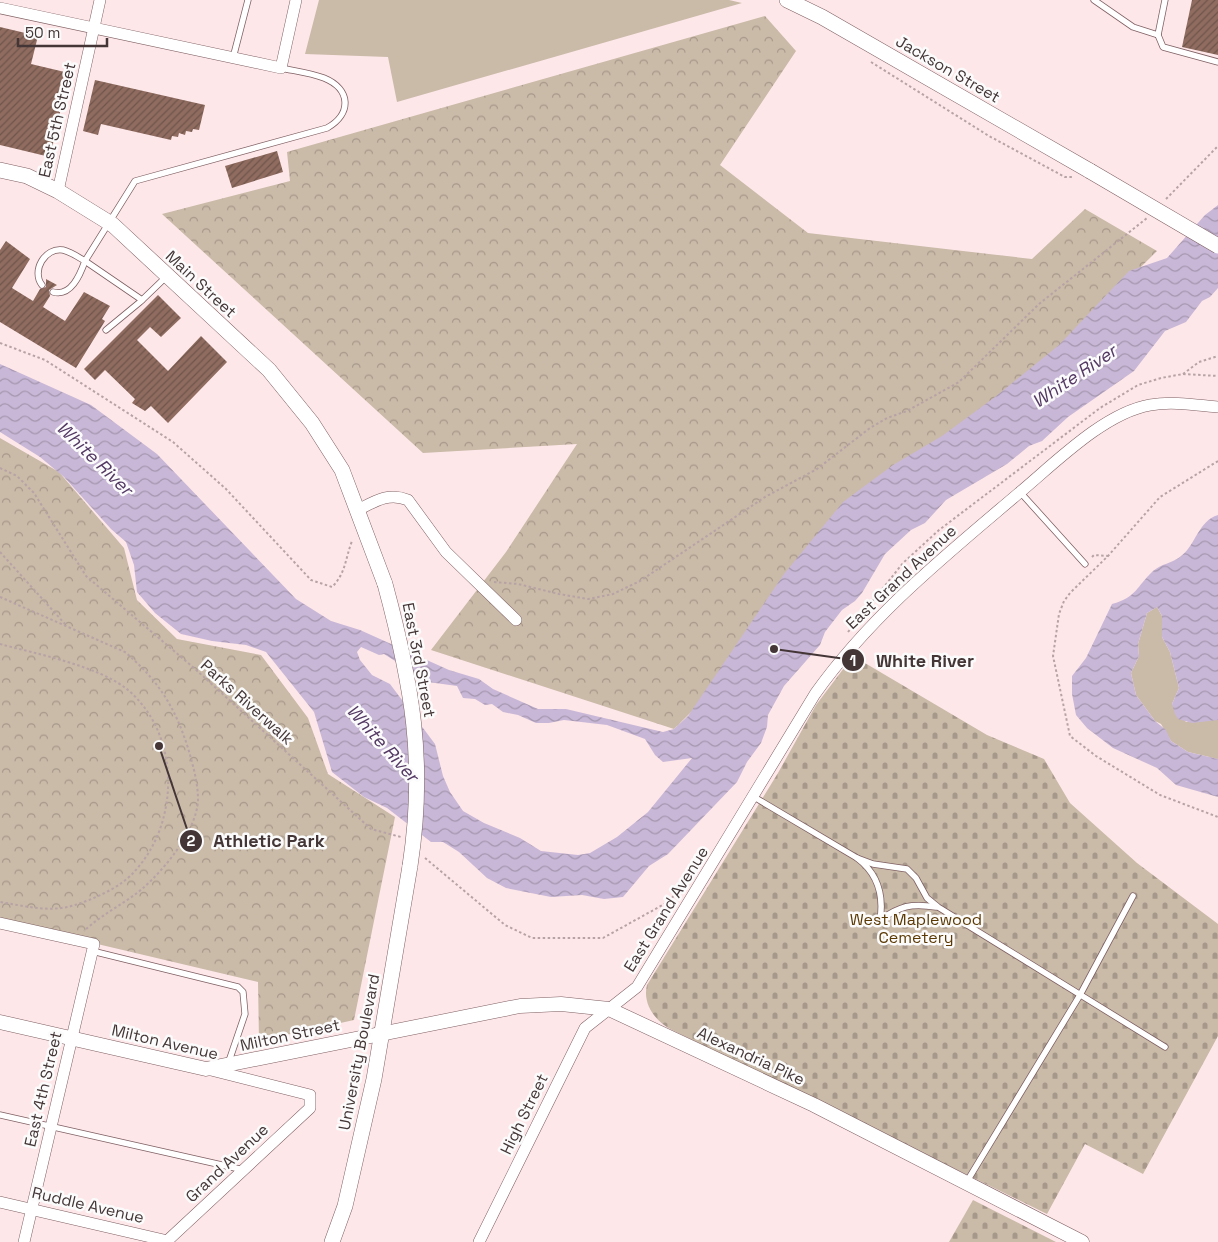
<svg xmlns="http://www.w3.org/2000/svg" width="1218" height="1242" font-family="'Space Grotesk',sans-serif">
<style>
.grass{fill:#cabaa8}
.forest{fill:url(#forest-crowns)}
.cemetery{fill:url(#cemetery-stones)}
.water{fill:url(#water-waves);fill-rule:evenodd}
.building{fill:url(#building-hatch)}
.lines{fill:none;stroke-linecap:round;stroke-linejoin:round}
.service-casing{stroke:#7e5f62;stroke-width:7}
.minor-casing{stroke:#7e5f62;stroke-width:12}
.tertiary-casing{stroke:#7e5f62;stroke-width:15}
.secondary-casing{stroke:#7e5f62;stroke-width:16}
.path{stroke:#b7a3a5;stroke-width:2;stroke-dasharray:2.5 2.5;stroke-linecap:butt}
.service{stroke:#fff;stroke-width:5.5}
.minor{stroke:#fff;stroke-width:11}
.tertiary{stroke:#fff;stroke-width:14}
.secondary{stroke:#fff;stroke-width:15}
.secondary-bridge-casing{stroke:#7e5f62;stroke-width:16;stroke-linecap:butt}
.secondary-bridge{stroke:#fff;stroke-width:15}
.labels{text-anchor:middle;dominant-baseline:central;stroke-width:5;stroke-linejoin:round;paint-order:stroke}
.street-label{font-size:16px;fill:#443637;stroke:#fbfbfb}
.park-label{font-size:16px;fill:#5c3903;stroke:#fbfbfb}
.water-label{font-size:18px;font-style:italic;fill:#533864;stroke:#fbfbfb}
.leader{fill:none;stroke:#443637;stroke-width:2}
.callout-dot{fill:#443637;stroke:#fbfbfb;stroke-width:2}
.mark-label{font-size:15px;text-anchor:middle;font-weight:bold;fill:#fff}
.callout-label{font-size:18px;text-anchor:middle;font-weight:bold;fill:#443637;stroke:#fbfbfb;stroke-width:5;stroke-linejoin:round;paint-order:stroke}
</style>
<defs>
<pattern id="forest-crowns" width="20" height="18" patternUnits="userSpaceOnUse" patternTransform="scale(1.25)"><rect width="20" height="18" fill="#cabaa8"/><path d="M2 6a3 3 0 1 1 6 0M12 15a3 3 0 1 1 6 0" fill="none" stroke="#a6988a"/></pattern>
<pattern id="cemetery-stones" width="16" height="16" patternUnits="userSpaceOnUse" patternTransform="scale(1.25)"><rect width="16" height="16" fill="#cabaa8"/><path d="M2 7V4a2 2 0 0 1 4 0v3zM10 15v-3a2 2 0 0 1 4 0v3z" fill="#a6988a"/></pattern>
<pattern id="water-waves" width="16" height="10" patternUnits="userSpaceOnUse" patternTransform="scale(1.25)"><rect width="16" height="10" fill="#c9b7d7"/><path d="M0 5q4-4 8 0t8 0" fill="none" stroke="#a596af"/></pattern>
<pattern id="building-hatch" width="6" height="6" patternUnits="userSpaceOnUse" patternTransform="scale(1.25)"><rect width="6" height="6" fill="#8f6c5f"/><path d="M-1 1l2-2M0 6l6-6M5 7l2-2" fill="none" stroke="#70554b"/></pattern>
</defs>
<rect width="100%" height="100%" fill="#fee7e9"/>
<g class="grass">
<polygon points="319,0 729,0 742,3 397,102 388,57 305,54"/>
<polygon points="1157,607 1162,616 1162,637 1170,652 1179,688 1172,704 1186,722 1218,720 1218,759 1188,752 1171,741 1161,724 1155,721 1136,695 1131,673 1139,656 1138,644 1147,613"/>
</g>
<g class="forest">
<polygon points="765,16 796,51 720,165 808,233 1032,259 1085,209 1157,251 674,729 431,650 506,552 577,444 423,453 162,214 290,181 287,152"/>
<polygon points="0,438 59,472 124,548 137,600 177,639 261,655 308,718 328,774 395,817 354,1020 259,1041 258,982 0,921"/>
</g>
<g class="cemetery">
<path d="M853,656L987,735L1044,759L1070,803L1137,863L1218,924V1036L1143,1174L1085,1144L1047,1214L672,1030C656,1022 642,1004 647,985L778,773L816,705Z"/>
<polygon points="973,1200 1056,1242 949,1242"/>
</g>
<g class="water">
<path d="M1218,205V288L1210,297L1202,301L1186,322L1165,331L1134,371L1068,417L1042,441L1029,446L1007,464L946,500L925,523L911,530L885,554L862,593L855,601L842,610L825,632L820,645L784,686L768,715L767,727L761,743L747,762L737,782L668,854L649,866L623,897L604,899L582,895L551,897L506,888L487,878L459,852L443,842H431L387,808L364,797L332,772L314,712L266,652L246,645L212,641L181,634L155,613L137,592L134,565L126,542L111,529L64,477L40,457L0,432V364L91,405L157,454L296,599L331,621L360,630L449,670L479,679L493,689L538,709H566L663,732L674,729L688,716L784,574L843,502L893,465L942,436L995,397L1059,345L1129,271L1167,258L1205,215ZM361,647L379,655L384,654L428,682L457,686L463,698L475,699L485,705L492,704L503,712L518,715L536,723H549L564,720L607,725L645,739L655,755L663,762L692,758L648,812L617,837L590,853L578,855L541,851L520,838L484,823L463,811L450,792L443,776L435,744L390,684L372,675L360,660L357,652Z"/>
<path d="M1218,515V720L1192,723L1178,719L1175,714L1172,704L1179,688L1170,652L1162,637V616L1157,607L1147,613L1138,644L1139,656L1131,673L1136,695L1155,721L1166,730L1171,741L1188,752L1218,759V797L1176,785L1157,768L1113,748L1087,728L1076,715L1072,694V676L1086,658L1112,604C1137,597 1136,587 1153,571C1161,564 1172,563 1180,557C1196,545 1198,521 1218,515Z"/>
</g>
<g class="building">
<polygon points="1192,0 1218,0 1218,55 1182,47"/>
<polygon points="0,27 38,36 31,64 69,73 50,157 0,145"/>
<polygon points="95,80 205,105 199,130 193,129 192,132 186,131 185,135 179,133 178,137 172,136 171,140 101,124 98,135 83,131"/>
<polygon points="277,151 283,172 232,188 225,166"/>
<polygon points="6,241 30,259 12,288 33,301 40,289 46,287 46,279 57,285 49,290 50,296 43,307 65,321 84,292 110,306 102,319 105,321 76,368 0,322 0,250"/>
<polygon points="158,295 181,318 161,337 150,327 137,340 168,371 201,336 227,362 168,423 151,406 145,411 132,403 135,399 105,370 95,380 84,369"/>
</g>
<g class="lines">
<defs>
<g id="service">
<polyline points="1094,0 1133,27 1158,35 1165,0"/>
<polyline points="1158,35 1163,47 1218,62"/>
<polyline points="233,58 248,0"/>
<path d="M42,285C31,271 45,247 63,250C71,252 78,257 85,261C80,275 71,297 53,292"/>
<path d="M142,300L85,261L135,181L327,128C352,114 351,89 324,78C311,73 295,71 281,68"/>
<polyline points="106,330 140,302 166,277"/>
<polyline points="1020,492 1085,564"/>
<polyline points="754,797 857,858"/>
<path d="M880,920C884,895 877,873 857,858L873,864L907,869L916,878L927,898L938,907L1165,1047"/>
<path d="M880,920C900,906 911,903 936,907"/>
<polyline points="92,951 238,987 243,992 245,1014 228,1064"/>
<polyline points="0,1115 244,1170"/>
<polyline points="966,1183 1080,995 1133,896"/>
</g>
<g id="minor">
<polyline points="0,8 281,68 296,0"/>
<polyline points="58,191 100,0"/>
<path d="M358,510C375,501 389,492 408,500L446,552L516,620"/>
<polyline points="0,923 94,944 24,1242"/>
<polyline points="0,1202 168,1241"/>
<polyline points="166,1242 310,1108 310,1095 207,1069"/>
<path d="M479,1242L585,1028L637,987L815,694C871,615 946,555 1019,493C1055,463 1104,413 1150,405C1172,401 1196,405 1218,407"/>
</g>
<polyline id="tertiary" points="0,1022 206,1069 520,1006 561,1004 609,1009 814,1105 1082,1242"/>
<g id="secondary">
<polyline points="787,0 822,17 1090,171"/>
<polyline points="0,170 27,176 58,191 113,225 269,370 312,423 342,470 385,584"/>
<polyline points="332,1242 345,1206 374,1079 410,866"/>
</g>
</defs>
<use href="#service" class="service-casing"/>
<use href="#minor" class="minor-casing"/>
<use href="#tertiary" class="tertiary-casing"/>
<use href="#secondary" class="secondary-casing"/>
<g class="path">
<polyline points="871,62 989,136 1065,177 1072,177"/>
<polyline points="1166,199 1218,146"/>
<path d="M0,343L45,360L173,442L226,489L311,580L332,587C346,573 345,559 352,541"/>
<polyline points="1183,374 1199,362 1218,356"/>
<polyline points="1218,461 1160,497 1108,556 1070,593 1064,601 1059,614 1053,656 1070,736 1096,756 1160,795 1218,817"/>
<polyline points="0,468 17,476 34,493 86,576 194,668 371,829 401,837"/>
<polyline points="0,552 65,624"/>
<polyline points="1092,557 1094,555 1108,556"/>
<polyline points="494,582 518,584 559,594 588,599 613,594 640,581 765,497 817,469 870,428 887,418 907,411 959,382 1039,304 1147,218"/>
<path d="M0,597L125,652C158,680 175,707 188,748C193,765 198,783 198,800C197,830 164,870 142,889C124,904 102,914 84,931"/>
<polyline points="848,632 903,563 939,530 1100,408 1138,385 1161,378 1183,374 1218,376"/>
<path d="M0,644C37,654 99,666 128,690C181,735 180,823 134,872C121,887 94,899 75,905C50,913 25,906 0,902"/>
<polyline points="425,858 505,925 532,938 603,938 668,902 684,885"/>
</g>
<use href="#service" class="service"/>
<use href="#minor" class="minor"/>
<use href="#tertiary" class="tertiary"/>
<use href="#secondary" class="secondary"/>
<defs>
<g id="secondary-bridge">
<polyline points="1090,171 1218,246"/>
<path d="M385,584C412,684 426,762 410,866"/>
</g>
</defs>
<use href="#secondary-bridge" class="secondary-bridge-casing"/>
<use href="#secondary-bridge" class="secondary-bridge"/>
</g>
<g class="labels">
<g class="street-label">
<text transform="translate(948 69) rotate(30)">Jackson Street</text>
<text transform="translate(57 120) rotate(-77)">East 5th Street</text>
<text transform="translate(201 284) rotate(43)">Main Street</text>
<text transform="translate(901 577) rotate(-43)">East Grand Avenue</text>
<text transform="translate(419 660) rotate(79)">East 3rd Street</text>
<text transform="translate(247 702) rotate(42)">Parks Riverwalk</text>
<text transform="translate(666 909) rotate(-58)">East Grand Avenue</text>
<text transform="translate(290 1035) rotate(-12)">Milton Street</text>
<text transform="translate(165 1042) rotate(13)">Milton Avenue</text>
<text transform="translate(359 1052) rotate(-79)">University Boulevard</text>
<text transform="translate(751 1056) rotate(25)">Alexandria Pike</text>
<text transform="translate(43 1089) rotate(-77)">East 4th Street</text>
<text transform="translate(524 1114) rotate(-64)">High Street</text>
<text transform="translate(227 1163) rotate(-43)">Grand Avenue</text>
<text transform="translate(88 1205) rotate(13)">Ruddle Avenue</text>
</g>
<g class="park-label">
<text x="916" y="919">West Maplewood<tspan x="916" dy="18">Cemetery</tspan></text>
</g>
<g class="water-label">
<text transform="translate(1074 376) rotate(-34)">White River</text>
<text transform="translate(95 458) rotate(44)">White River</text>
<text transform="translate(383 743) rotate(48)">White River</text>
</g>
</g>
<path class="leader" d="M774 649L853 660M159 746L191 841"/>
<g class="callout-dot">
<circle cx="774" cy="649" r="5"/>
<circle cx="159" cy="746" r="5"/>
<circle cx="853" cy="660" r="12"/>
<circle cx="191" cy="841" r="12"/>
</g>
<g class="mark-label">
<text x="853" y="666">1</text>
<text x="191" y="846">2</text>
</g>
<g class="callout-label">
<text x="925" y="667">White River</text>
<text x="269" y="847">Athletic Park</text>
</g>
<path d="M18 38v8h89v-8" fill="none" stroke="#443637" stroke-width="2.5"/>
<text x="25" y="38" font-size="15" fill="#443637" stroke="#fbfbfb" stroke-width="4" paint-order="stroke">50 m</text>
</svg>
